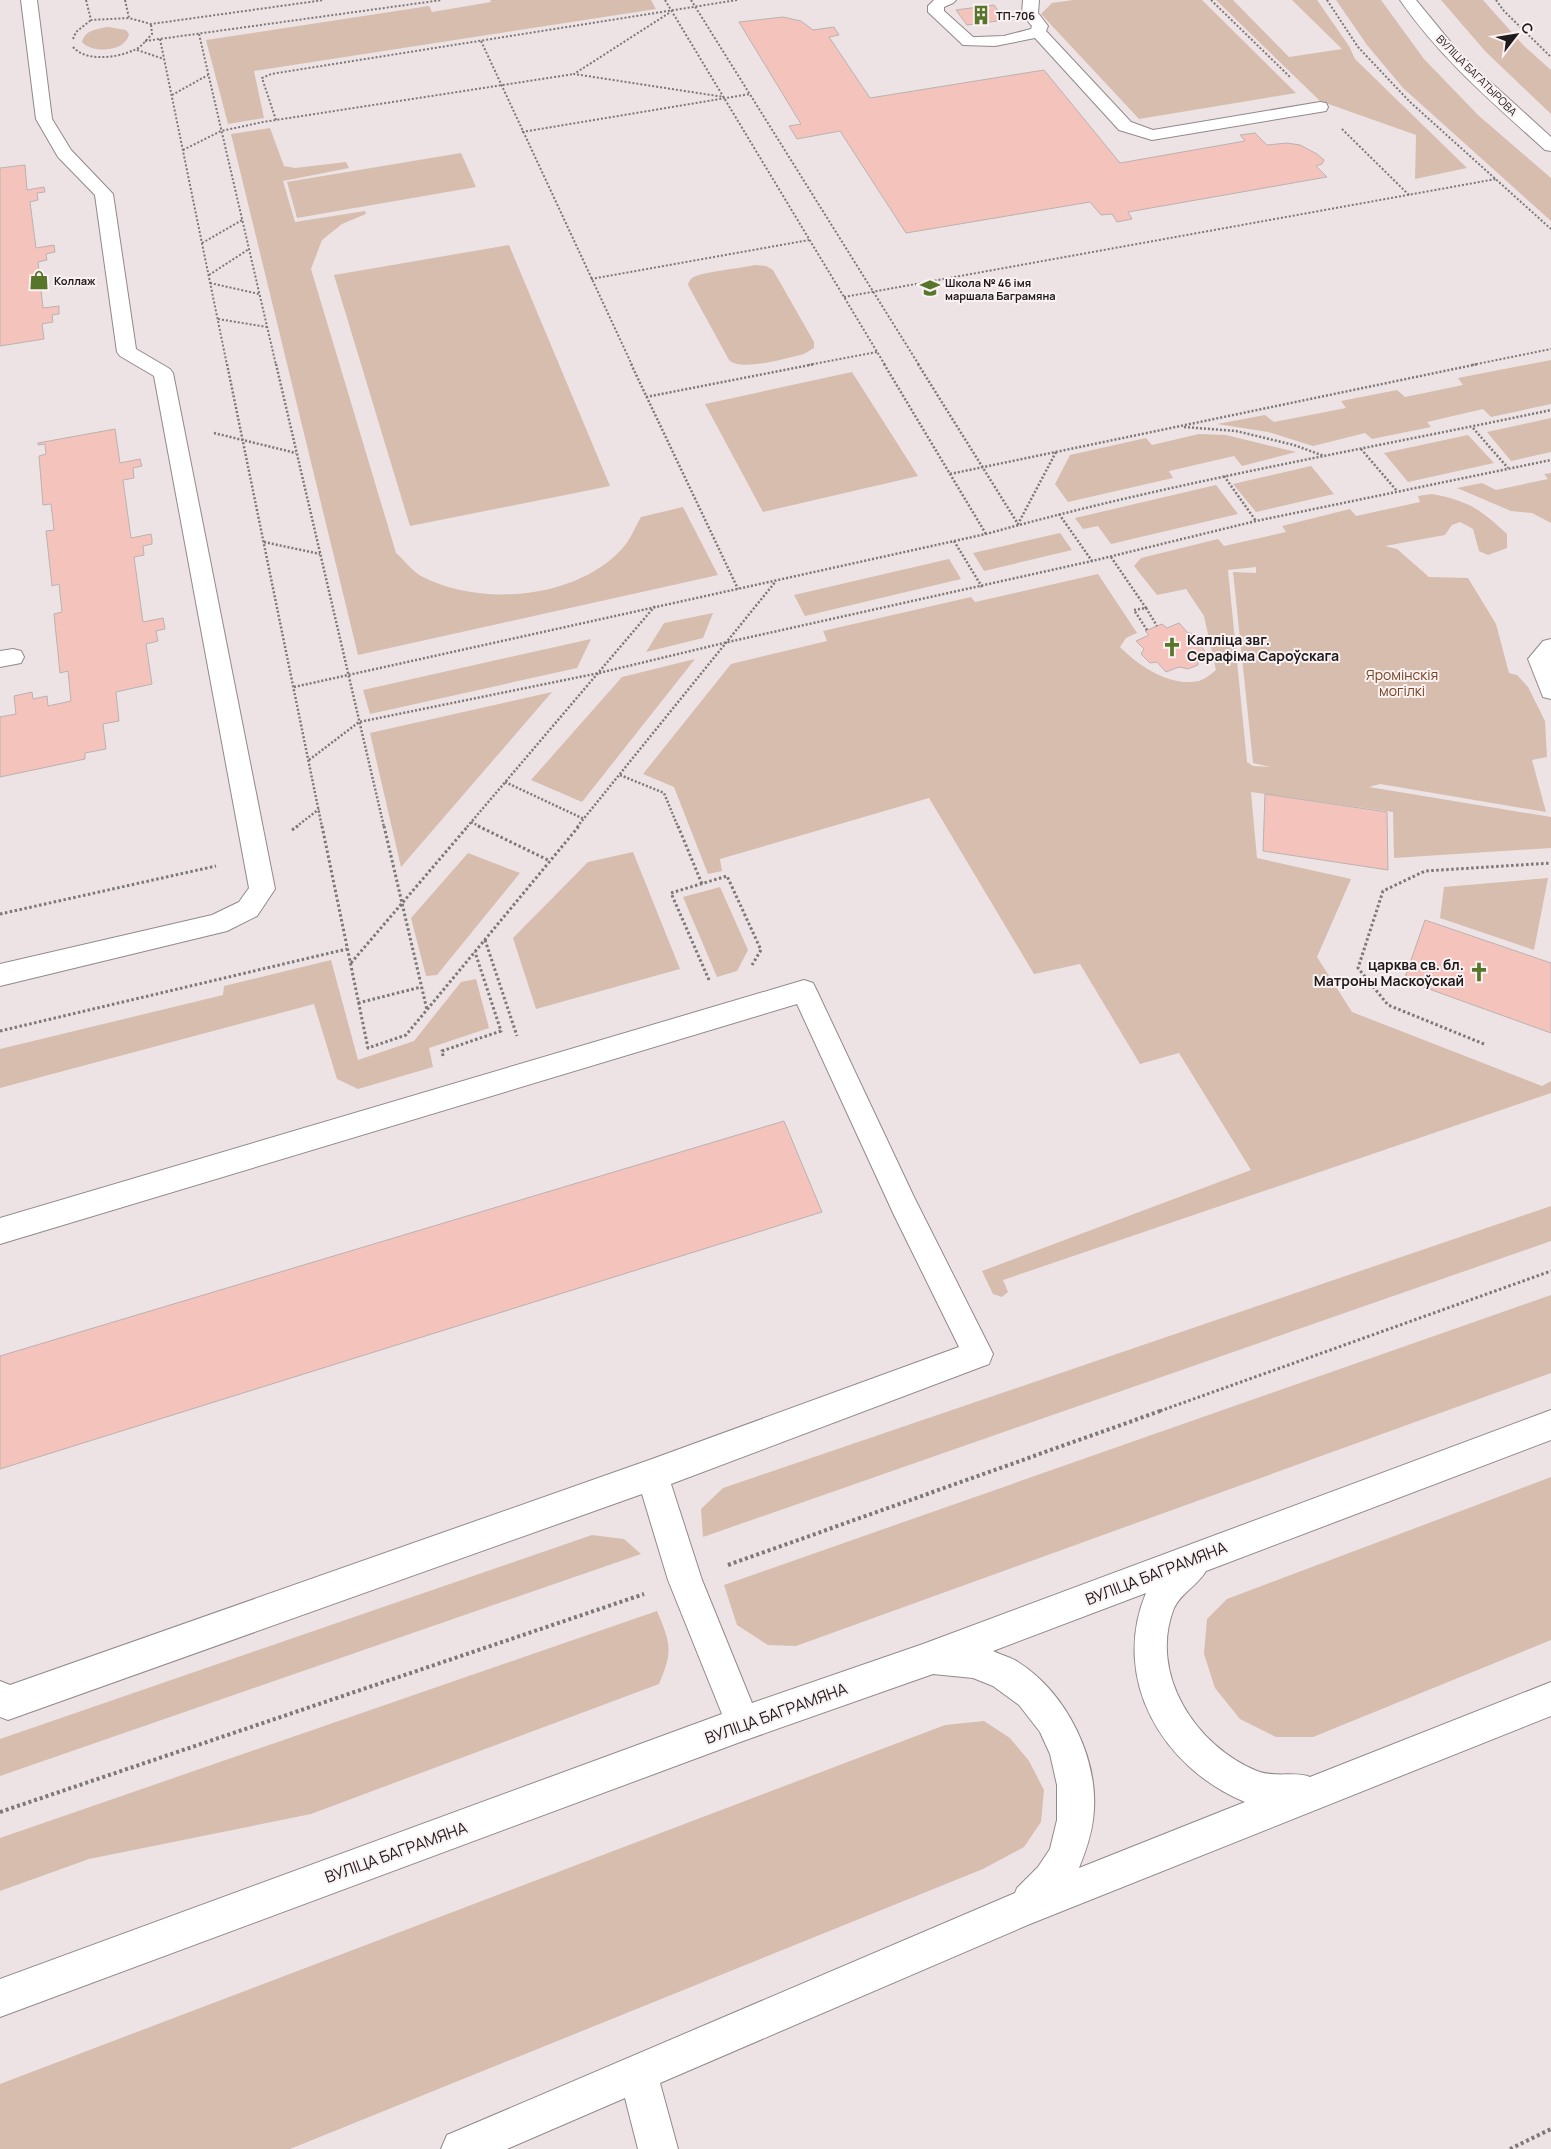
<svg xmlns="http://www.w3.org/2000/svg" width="1551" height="2149" font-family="Manrope,sans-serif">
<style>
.green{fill:#d6bdae;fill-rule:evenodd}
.building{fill:#f4c3bc;stroke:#bbb2b1}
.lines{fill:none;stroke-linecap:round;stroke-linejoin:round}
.minor-casing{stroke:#92898b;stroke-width:2}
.path-far3{stroke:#7d7778;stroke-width:2;stroke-dasharray:2 2;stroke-linecap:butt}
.path-far2{stroke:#7d7778;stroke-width:2.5;stroke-dasharray:2 2;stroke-linecap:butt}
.path-far1{stroke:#7d7778;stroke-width:3;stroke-dasharray:2.5 2.5;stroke-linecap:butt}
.path{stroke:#7d7778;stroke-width:4;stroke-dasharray:3 3;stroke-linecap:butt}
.minor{fill:#fff;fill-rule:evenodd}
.labels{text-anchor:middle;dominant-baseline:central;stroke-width:4;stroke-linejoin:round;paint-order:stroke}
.far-poi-label{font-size:11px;font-weight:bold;fill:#1f1b1c;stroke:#faf1f3;text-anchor:start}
.far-street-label{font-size:11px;fill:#1f1b1c;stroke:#faf1f3}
.poi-label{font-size:14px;font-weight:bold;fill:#1f1b1c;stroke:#faf1f3;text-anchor:start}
.park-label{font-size:14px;fill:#794521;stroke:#faf1f3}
.near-street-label{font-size:16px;fill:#1f1b1c;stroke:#faf1f3}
</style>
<rect width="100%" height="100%" fill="#ede3e5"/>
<g class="green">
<polygon points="490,0 651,0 656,9 254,71 264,118 228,124 206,40 429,6 432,12 491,2"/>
<polygon points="1073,0 1202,0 1296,93 1139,119 1041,14 1052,3"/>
<polygon points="1216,0 1233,0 1289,57 1342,49 1292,0 1317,0 1349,46 1355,59 1467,168 1415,179 1416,135 1320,101"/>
<polygon points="1336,0 1381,0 1424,59 1478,115 1551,178 1551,221 1403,88 1367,45"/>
<polygon points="1441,0 1483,0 1524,46 1551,70 1551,114 1485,51"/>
<path d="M108,27L126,30L129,34C126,52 92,54 82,42C85,30 97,29 108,27Z"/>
<path d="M270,128L284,166L295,168L346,162L349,168L283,181L295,222L365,211L366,214L342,224L322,240L311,269L396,553C404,560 412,571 421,576C481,608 582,599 626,544C632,536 636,525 641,517L683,507L718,575L358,655L231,134Z"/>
<polygon points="461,153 476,187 297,218 287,182"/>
<polygon points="509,245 610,486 410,526 334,275"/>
<path d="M755,265L766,266L773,270L814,342V348L804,354C787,358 741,372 729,360L688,285C689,282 689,281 692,278C700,272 743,268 755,265Z"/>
<polygon points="1551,360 1551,404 1491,417 1483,409 1427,422 1431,427 1372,439 1365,433 1313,446 1268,432 1217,424 1265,415 1274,422 1346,408 1341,401 1397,390 1405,397 1463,385 1458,378"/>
<polygon points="852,372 918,476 763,512 705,404"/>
<polygon points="1551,418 1551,452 1511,461 1487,432"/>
<polygon points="1199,434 1226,435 1296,452 1242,466 1234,456 1169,471 1173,478 1068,502 1055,484 1070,455 1146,438 1152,445"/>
<polygon points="1468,435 1494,463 1408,482 1384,453"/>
<polygon points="1311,466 1334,494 1256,512 1233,484"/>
<polygon points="1551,473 1551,523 1532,513 1511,511 1457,488 1482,483 1496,490 1548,479 1544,474"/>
<polygon points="1216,485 1238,514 1111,544 1098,526 1083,529 1075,518"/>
<path d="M1432,494C1469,501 1480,509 1507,534V548L1488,555L1479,551L1473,529L1460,522L1452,525L1445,535L1385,546L1397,549L1429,577L1468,578L1496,624L1509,673L1517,675L1528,687L1545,721L1547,757L1532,760L1546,812L1380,784L1369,787L1551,817V848L1394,858L1393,812L1251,792L1257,858L1351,879L1317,957L1352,1012L1542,1086L1551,1081V1093L1003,1280L1008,1292L1002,1297L993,1294L982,1271L1251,1170L1179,1053L1140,1064L1080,964L1034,974L929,798L720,859L722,871L708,874L674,787L643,774L731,664L827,641L823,631L971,597L975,602L1098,574L1137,633L1126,638L1120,647C1140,667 1170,687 1199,681C1205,679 1211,674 1216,670L1204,616L1186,589L1157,595L1134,566L1141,558L1218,539L1224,546L1286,532L1282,526L1350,509L1356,516L1420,502L1418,496ZM1256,567V573L1233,572L1253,763L1270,767L1253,766L1247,762L1228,570Z"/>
<polygon points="1060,533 1072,550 984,571 973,553"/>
<polygon points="949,559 961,579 805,616 794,595"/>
<polygon points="713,613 703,638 646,652 664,623"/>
<polygon points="591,639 577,668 370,714 363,690"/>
<polygon points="695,659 582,802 531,780 622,677"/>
<polygon points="552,692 401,867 370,733"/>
<polygon points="633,852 680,969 536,1009 513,938 588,862"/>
<polygon points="468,853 520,873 437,975 426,976 411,918"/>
<polygon points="1548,878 1534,950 1440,918 1444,887"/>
<polygon points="720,887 748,950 737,971 717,977 683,897"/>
<polygon points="331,960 358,1060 414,1041 461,982 476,979 489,1028 429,1048 433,1067 358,1089 337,1079 314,1004 0,1088 0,1049 223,995 224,986"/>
<polygon points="1551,1206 1551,1241 703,1537 701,1509 723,1488"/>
<polygon points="1551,1295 1551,1373 796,1646 768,1645 737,1625 724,1585"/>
<polygon points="1551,1477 1551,1640 1313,1737 1276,1737 1240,1719 1215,1688 1204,1654 1207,1619 1227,1599"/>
<polygon points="592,1535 624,1539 641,1554 0,1776 0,1739"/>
<path d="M657,1611C671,1644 673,1651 659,1684L311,1814L89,1859L0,1891V1838Z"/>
<polygon points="984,1721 1010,1738 1029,1761 1044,1790 1041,1822 1024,1847 983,1869 290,2149 0,2149 0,2084 945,1725"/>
</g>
<g class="building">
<polygon points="994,5 1005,20 967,25 956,10"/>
<polygon points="783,17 801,21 813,30 834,27 839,35 829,37 870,98 1044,70 1120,163 1245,141 1240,135 1255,133 1267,145 1287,143 1300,145 1317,154 1324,160 1322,164 1316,166 1327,177 1128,212 1132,219 1117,222 1112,214 1101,215 1090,202 906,233 840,131 797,139 789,126 801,124 739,22"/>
<polygon points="25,165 27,190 44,187 45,192 37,193 38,200 30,202 36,248 54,245 55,252 46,254 47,260 38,262 43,308 59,306 59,314 52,315 53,322 42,324 44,339 0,346 0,168"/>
<polygon points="115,429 120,463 140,459 141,463 142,466 133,468 134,478 123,480 131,538 151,534 152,539 152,544 143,546 144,555 134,557 143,622 163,618 165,629 156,631 158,641 146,644 152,684 116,692 119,721 103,724 106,749 85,753 85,759 0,777 0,717 16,714 14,696 32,692 33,699 47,696 48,706 71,701 68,671 60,673 54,614 62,612 59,584 52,586 46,531 54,530 51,504 43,505 39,456 46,454 45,444 38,445 38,443"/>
<polygon points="1179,623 1188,633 1197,634 1202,639 1200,645 1208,655 1198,659 1198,665 1188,669 1179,667 1166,672 1157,662 1150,663 1141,654 1144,649 1136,641 1149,635 1145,631 1157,626 1162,624 1167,628"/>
<polygon points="1265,794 1387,812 1388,870 1263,851"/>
<polygon points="1425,920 1551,963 1551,1033 1404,980"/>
<polygon points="784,1121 822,1212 0,1469 0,1356"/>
</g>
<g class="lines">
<defs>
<g id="minor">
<polygon points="21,0 37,0 52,119 71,150 113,194 136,349 170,369 173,373 275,889 257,916 227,931 0,986 0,964 212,915 239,902 249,888 154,376 120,356 117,352 95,195 58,157 36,119"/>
<polygon points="934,0 956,0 953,3 944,7 944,11 973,37 977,37 1004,36 1031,29 1032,26 1022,14 1023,0 1039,0 1038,13 1048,26 1046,31 1131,122 1153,130 1320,102 1326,103 1328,107 1326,111 1152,140 1119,130 1035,38 995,46 963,45 928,12 928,6"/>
<path d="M1400,0H1416L1462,56L1551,137V151L1545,150C1493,103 1440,58 1400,0Z"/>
<polygon points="1551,639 1551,699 1543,697 1528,659 1543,641"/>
<polygon points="13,649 21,651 24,657 21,663 0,667 0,651"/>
<path d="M804,980L813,983L817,991L914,1197L993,1354L989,1364L671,1484L702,1580L752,1703L923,1644L1551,1410V1440L1206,1571C1198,1585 1181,1593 1174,1608C1148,1674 1196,1746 1257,1771C1274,1778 1296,1771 1310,1777L1551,1682V1716L1030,1924L660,2083L678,2149H638L625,2098L507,2149H441L447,2135L1015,1893L1017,1888L1038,1867L1050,1849L1057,1820V1785L1050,1754L1040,1732L1019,1705L993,1686L973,1678L933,1674L743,1741L0,2017V1979L722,1714L668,1580L642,1494L8,1720L0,1717V1681L10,1685L652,1459L959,1347L894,1215L797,1004L0,1244V1218ZM1146,1593C1110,1680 1163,1768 1245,1802L1079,1868C1085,1853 1091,1836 1093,1820C1101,1761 1067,1693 1018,1662C1011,1657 1001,1655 993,1651Z"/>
</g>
</defs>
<use href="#minor" class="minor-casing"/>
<g class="path-far3">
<polyline points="86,0 91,20 129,18"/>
<polyline points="125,0 129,18 151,24 324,0"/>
<polyline points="665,0 885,365"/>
<polyline points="691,0 919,365"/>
<polyline points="1211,0 1290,77"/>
<polyline points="1327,0 1358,47 1410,102 1551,229"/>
<polyline points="1496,0 1504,11 1551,57"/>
<polyline points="669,13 574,74 724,97"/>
<polyline points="199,34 276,365"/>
<polyline points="73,39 76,32 91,20"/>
<polyline points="160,39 227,365"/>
<polyline points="145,41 442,0"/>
<polyline points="481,41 632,365"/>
<path d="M73,47C86,62 117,58 134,50C141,48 147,39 152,34L151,24"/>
<polyline points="137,50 164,59"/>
<polyline points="172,95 208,75"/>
<polyline points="276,120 262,78 271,74 737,0"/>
<polyline points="1342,129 1409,195"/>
<polyline points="522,132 750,94"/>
<polyline points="183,150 221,131 263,122 574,74"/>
<polyline points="202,243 242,220"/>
<polyline points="209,275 249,249"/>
<polyline points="591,279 809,240"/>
<polyline points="210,283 259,294"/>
<polyline points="844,297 1496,179"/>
<polyline points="218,319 267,327"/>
<polyline points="808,365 877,352"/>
<polyline points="1472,365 1551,349"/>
</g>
<g class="path-far2">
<polyline points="227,364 322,827"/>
<polyline points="276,364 384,827"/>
<polyline points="631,364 738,589"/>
<polyline points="884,364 986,534"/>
<polyline points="918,364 1018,524 1056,452"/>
<polyline points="646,397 815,364"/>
<polyline points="1184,427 1236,431 1294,445 1324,456"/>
<polyline points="1473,428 1508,468"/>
<polyline points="214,433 296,453"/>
<polyline points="1361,449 1397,491"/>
<polyline points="950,474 1478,364"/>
<polyline points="1224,476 1256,521"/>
<polyline points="1059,514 1092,561"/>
<polyline points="954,541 982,587"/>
<polyline points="264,542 320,554"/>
<polyline points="1111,557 1146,608 1134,610 1147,630"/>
<polyline points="1146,608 1157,626"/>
<path d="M294,687L986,534C1172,482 1362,450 1551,410"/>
<polyline points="309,760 359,722 599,673 728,642 1092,561 1256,521 1551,460"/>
<polyline points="620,775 664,793 678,827"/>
<polyline points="505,782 584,819"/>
<polyline points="471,822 481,827"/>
<polyline points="296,827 319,809"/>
<polyline points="467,827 655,606"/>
<polyline points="577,827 776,581"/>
</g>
<g class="path-far1">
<polyline points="322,826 368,1048 406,1035 579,826"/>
<polyline points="384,826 427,1010"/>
<polyline points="478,826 550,861"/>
<polyline points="678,826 702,884"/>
<polyline points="292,830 298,826"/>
<polyline points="0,914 216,866"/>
<polyline points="485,940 517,1036"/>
<polyline points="351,963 468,826"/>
<polyline points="709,980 671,893 727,876 761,950 752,965"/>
<polyline points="358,1003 421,987"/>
<polyline points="0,1031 347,949"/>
<polyline points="1484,1044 1388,1005 1358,968 1383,891 1425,871 1551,863"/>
<polyline points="443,1056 442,1051 501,1031 475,952"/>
<polyline points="1160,1411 1551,1271"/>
</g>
<g class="path">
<polyline points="728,1565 1163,1410"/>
<polyline points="0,1812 644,1594"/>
<polyline points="1510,2149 1551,2129"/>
</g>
<use href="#minor" class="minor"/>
</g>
<defs>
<symbol id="building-bare" viewBox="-9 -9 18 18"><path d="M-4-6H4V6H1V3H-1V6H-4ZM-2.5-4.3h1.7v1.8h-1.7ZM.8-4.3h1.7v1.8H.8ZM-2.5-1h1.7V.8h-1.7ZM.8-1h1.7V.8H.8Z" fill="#58762b" stroke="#faf1f3" stroke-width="2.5" paint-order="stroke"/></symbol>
<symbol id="shop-bare" viewBox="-9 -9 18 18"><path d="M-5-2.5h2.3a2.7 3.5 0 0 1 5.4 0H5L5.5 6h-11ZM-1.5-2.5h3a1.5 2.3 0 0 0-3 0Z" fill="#58762b" stroke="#faf1f3" stroke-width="2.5" paint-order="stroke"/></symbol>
<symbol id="school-bare" viewBox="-9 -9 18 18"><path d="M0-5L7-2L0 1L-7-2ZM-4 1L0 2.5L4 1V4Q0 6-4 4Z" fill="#58762b" stroke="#faf1f3" stroke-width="2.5" paint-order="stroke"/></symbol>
<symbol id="church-bare" viewBox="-9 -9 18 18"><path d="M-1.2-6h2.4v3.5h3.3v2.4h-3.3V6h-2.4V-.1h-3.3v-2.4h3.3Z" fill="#58762b" stroke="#faf1f3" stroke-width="2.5" paint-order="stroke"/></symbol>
</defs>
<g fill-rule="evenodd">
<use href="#building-bare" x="967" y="1" width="28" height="28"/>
<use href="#shop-bare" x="25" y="266" width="28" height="28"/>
<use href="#school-bare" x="916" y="274" width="28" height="28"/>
<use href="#church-bare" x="1158" y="633" width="28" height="28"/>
<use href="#church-bare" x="1465" y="958" width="28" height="28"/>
</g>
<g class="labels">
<g class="far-poi-label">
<text x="996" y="15">ТП-706</text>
<text x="54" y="280">Коллаж</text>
<text x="945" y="282">Школа № 46 імя<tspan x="945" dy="13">маршала Баграмяна</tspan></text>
</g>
<g class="far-street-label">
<text transform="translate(1477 75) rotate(45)">ВУЛІЦА БАГАТЫРОВА</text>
</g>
<g class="poi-label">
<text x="1187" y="639">Капліца звг.<tspan x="1187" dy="16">Серафіма Сароўскага</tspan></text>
<text x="1464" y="964" text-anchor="end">царква св. бл.<tspan x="1464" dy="16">Матроны Маскоўскай</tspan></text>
</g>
<g class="park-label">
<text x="1402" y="674">Яромінскія<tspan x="1402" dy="16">могілкі</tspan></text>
</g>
<g class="near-street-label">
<text transform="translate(1156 1573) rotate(-21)">ВУЛІЦА БАГРАМЯНА</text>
<text transform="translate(776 1713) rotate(-20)">ВУЛІЦА БАГРАМЯНА</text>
<text transform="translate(396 1852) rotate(-20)">ВУЛІЦА БАГРАМЯНА</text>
</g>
</g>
<g transform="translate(1516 35) rotate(59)" stroke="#faf1f3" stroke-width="4" paint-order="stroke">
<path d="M0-4L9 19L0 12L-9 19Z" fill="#1f1b1c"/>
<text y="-8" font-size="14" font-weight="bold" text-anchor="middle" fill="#1f1b1c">С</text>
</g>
</svg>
